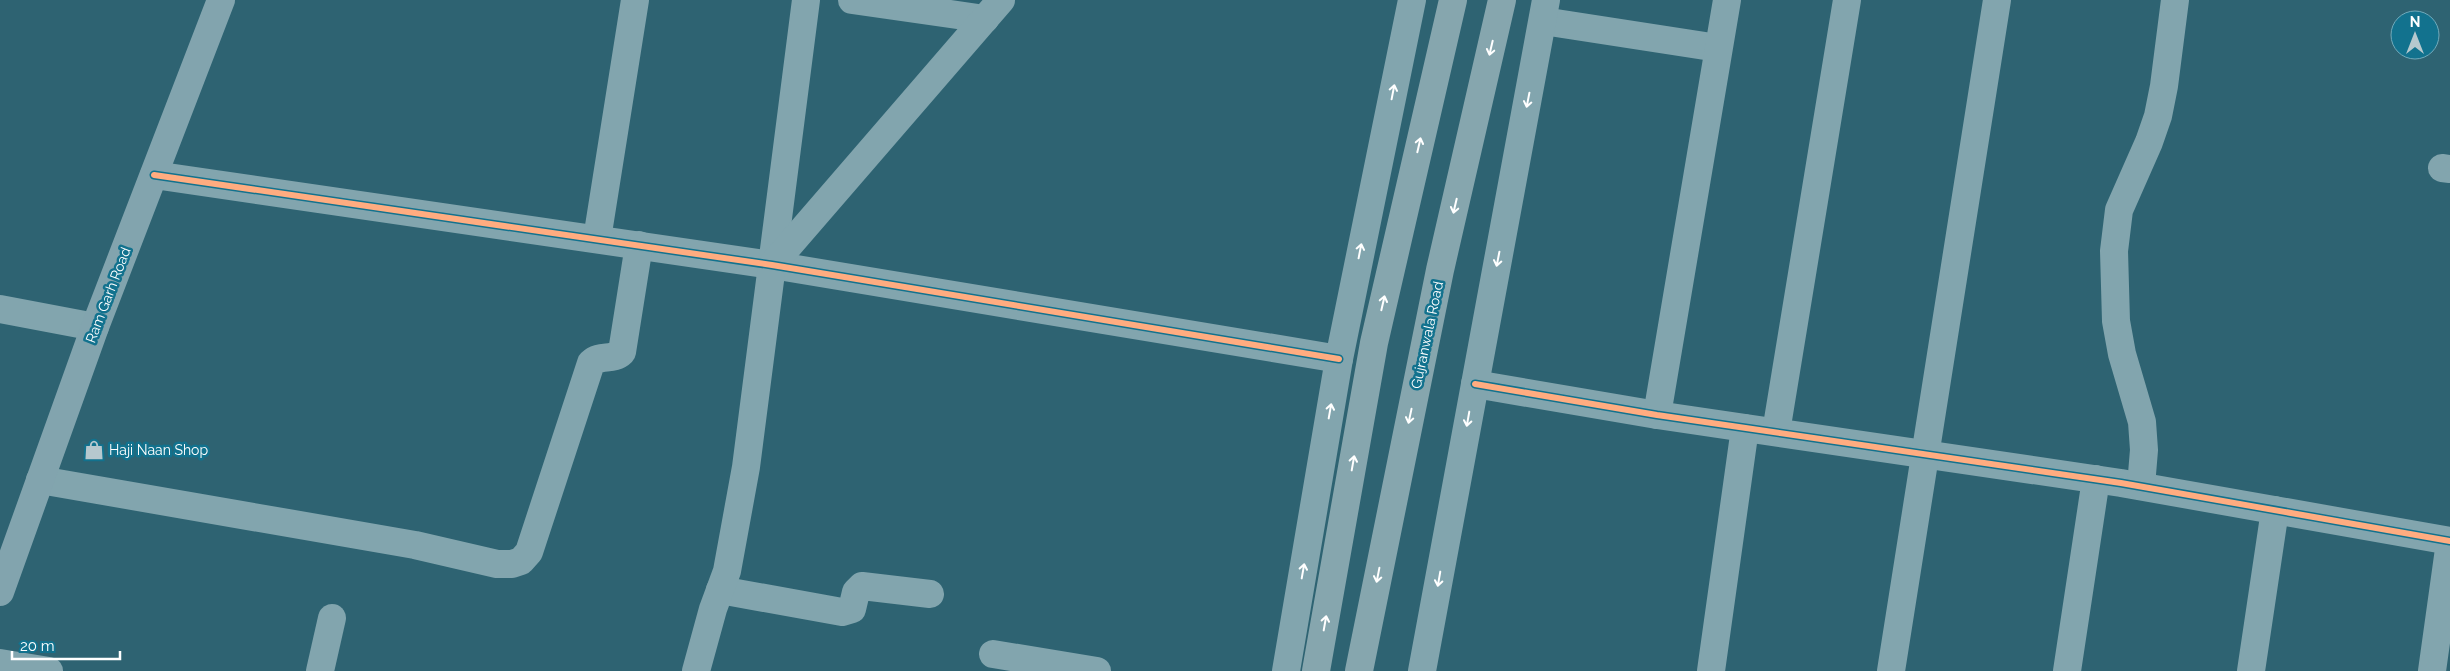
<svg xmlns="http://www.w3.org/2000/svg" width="2450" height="671" font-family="Raleway,sans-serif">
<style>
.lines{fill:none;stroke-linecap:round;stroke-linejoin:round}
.minor{stroke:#82a5ae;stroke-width:28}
.major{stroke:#82a4ae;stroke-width:28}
.highway{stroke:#86a6ae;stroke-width:28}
.cycleway-casing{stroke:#12728e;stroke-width:9}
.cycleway{stroke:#ffac80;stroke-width:6}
.oneway{stroke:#fff}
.labels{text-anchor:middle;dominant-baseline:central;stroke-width:5;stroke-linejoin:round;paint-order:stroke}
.street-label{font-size:14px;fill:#fff;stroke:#12728e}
.poi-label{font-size:14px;fill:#fff;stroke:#12728e;text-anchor:start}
</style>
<rect width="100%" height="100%" fill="#2e6372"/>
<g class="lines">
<g class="minor">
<polyline points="852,0 985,19"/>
<polyline points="1543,21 1718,48"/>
<polyline points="2442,168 2450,169"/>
<polyline points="154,175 772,265 1339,359"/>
<polyline points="597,239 635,0"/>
<polyline points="772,265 806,0"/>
<polyline points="0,309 95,327"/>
<polyline points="1475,384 1657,415 2121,483 2450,541"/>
<polyline points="1657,415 1727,0"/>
<polyline points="1776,432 1847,0"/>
<path d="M40,480L415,545L497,564H512L521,561L529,552L591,363C600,354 613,361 622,352L639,245"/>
<polyline points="2141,486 2144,450 2142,422 2122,354 2116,321 2114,251 2119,210 2149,142 2158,116 2164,86 2175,0"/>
<polyline points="720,590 842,612 852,609 856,592 862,586 930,594"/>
<polyline points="993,654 1097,671"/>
<polyline points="0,663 49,671"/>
<polyline points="320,671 332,618"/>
<polyline points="696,671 713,609 727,571 746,467 772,265 1001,0"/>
<polyline points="1286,671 1339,359 1412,0"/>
<polyline points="1422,671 1546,0"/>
<polyline points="1711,671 1745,428"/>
<polyline points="1891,671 1997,0"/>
<polyline points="2067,671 2096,479"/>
<polyline points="2251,671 2275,510"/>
<polyline points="2432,671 2450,542"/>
</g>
<polyline class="major" points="0,592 95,327 221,0"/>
<g class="highway">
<polyline points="1316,671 1374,343 1453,0"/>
<polyline points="1359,671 1440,270 1502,0"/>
</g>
<defs>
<g id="cycleway">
<polyline points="154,175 772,265 1339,359"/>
<polyline points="1475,384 1657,415 2121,483 2450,541"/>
</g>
</defs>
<use href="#cycleway" class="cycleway-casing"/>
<use href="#cycleway" class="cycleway"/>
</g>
<defs><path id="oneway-shaft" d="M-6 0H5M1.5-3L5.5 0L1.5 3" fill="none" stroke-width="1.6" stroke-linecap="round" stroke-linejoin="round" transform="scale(1.25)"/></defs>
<g class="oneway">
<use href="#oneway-shaft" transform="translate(1491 48) rotate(103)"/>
<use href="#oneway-shaft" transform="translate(1393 92) rotate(-79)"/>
<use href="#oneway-shaft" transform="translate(1528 100) rotate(101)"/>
<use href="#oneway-shaft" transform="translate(1419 145) rotate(-77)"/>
<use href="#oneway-shaft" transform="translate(1455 206) rotate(103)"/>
<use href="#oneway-shaft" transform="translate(1360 251) rotate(-79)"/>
<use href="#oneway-shaft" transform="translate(1498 259) rotate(101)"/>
<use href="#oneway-shaft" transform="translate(1383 303) rotate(-77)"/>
<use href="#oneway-shaft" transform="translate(1330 411) rotate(-80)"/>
<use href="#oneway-shaft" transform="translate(1410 416) rotate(102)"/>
<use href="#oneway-shaft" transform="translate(1468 419) rotate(100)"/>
<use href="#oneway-shaft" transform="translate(1353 463) rotate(-80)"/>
<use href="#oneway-shaft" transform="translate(1303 571) rotate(-80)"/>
<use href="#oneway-shaft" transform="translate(1378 575) rotate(101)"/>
<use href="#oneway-shaft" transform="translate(1439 579) rotate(100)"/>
<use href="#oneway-shaft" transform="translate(1325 623) rotate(-80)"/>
</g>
<defs>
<symbol id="shop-bare" viewBox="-9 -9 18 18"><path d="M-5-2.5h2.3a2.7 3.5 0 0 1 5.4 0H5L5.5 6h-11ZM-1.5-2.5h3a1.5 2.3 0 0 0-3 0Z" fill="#b6c8ce" stroke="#12728e" stroke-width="2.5" paint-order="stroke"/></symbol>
</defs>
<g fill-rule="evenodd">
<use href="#shop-bare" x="80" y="436" width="28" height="28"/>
</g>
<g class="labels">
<g class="street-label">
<text transform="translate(108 295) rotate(-69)">Ram Garh Road</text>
<text transform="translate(1427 335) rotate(-78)">Gujranwala Road</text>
</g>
<g class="poi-label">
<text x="109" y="450">Haji Naan Shop</text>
</g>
</g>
<g transform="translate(2415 35)"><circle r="24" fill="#12728e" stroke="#71aabb"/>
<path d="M0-4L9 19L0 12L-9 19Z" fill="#b6c8ce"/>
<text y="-8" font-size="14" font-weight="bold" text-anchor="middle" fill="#ffffff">N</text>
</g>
<path d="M12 651v8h108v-8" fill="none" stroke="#ffffff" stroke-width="2.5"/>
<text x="20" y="651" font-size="15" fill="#ffffff" stroke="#12728e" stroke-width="4" paint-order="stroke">20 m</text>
</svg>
